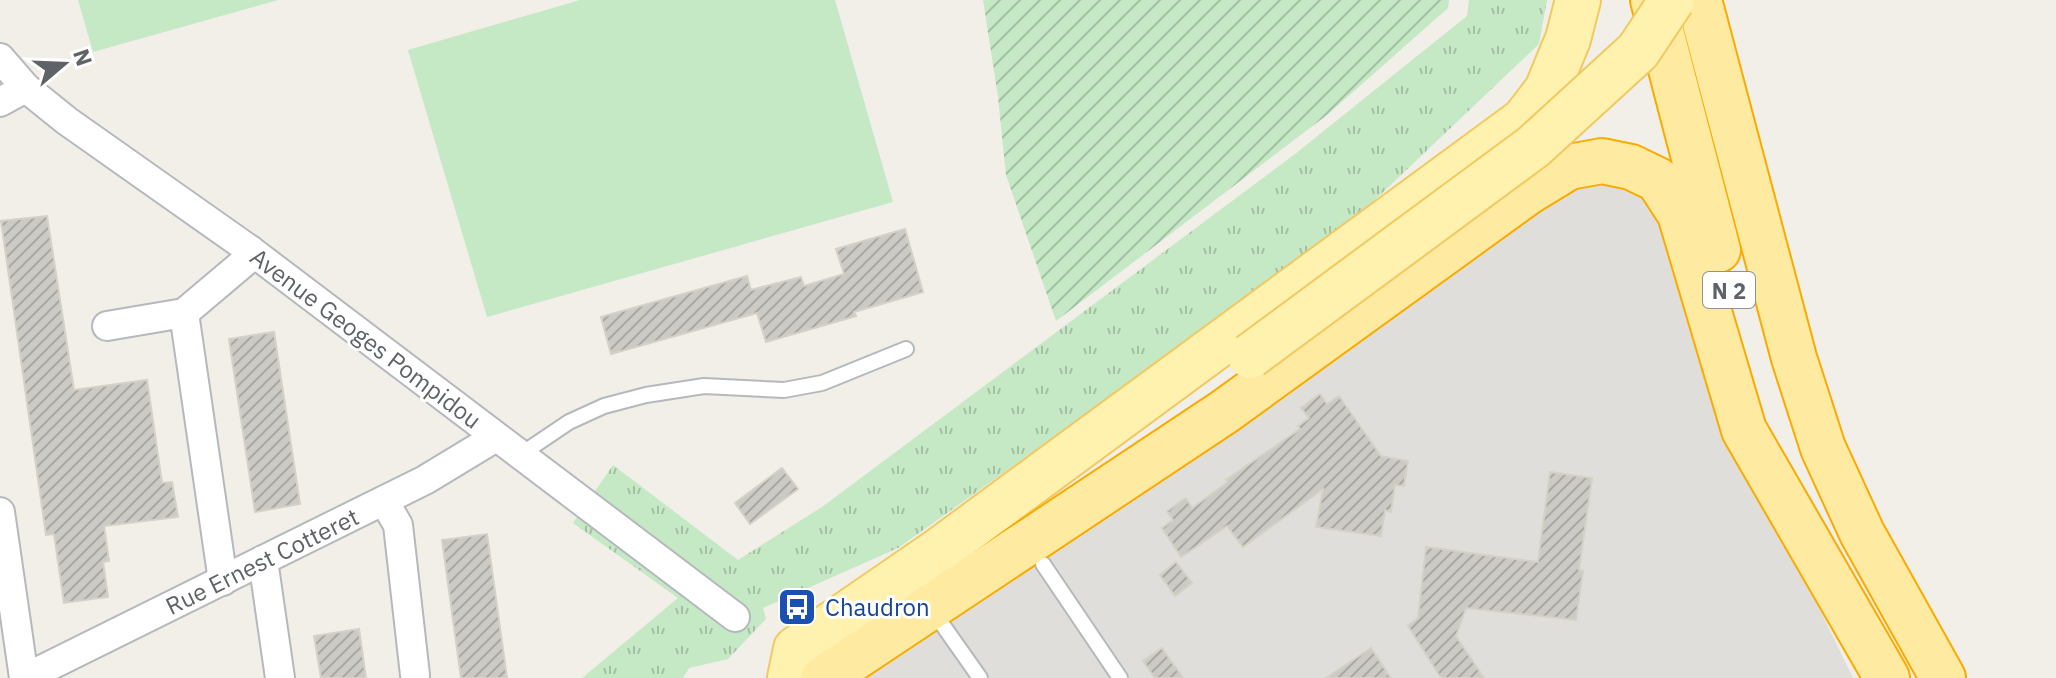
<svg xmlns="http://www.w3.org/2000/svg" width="2056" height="678" font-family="'IBM Plex Sans',sans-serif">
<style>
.industrial{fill:#e0deda}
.park{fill:url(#park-tufts)}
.garden{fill:url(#garden-furrows)}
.pitch{fill:#c5e8c5}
.building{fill:url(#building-hatch);stroke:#d6d1c6;stroke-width:2}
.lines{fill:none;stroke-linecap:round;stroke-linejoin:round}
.service-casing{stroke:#b5b8bc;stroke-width:18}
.minor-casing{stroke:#b5b8bc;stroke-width:32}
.primary-casing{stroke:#f2c960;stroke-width:48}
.trunk-casing{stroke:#f9ab00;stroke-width:48}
.service{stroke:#fff;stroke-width:14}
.minor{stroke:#fff;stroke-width:28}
.primary{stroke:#fff2af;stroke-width:44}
.trunk{stroke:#feeaa1;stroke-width:44}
.primary-bridge-casing{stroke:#f2c960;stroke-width:48;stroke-linecap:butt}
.primary-bridge{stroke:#fff2af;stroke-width:44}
.labels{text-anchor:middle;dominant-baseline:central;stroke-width:6;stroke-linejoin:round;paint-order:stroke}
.shield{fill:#fff;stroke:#8f9295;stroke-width:2}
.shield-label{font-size:22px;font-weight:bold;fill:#5f6368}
.street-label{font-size:24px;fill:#5f6368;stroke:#fff}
.transit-label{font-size:24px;fill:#164399;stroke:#fff;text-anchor:start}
</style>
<defs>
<pattern id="park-tufts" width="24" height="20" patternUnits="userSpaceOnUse" patternTransform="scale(2)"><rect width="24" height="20" fill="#c5e8c5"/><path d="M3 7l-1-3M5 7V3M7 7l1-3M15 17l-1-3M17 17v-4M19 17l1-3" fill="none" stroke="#a3c0a4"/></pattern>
<pattern id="garden-furrows" width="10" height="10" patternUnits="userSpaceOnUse" patternTransform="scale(2)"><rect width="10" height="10" fill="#c5e8c5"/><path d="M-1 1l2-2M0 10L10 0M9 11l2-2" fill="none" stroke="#a3c0a4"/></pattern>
<pattern id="building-hatch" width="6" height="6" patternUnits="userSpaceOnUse" patternTransform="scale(2)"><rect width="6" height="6" fill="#cccac5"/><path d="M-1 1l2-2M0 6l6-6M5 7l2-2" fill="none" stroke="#a9a8a4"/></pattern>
</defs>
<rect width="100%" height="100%" fill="#f1efe8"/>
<polygon class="industrial" points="1616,170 1661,207 1751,468 1853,678 830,678 1538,195"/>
<polygon class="park" points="1469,0 1547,0 1539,44 1339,234 898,548 763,608 766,619 728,659 689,668 683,678 582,678 678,598 573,523 613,465 738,560 822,507 1295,154 1467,16"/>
<polygon class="garden" points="983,0 1449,0 1448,8 1327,115 1056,321 1006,175 998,97"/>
<g class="pitch">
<polygon points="78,0 278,0 93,52"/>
<polygon points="580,0 835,0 893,202 487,317 408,50"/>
</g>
<g class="building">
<polygon points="47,216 74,390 147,380 162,483 172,482 178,517 104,526 109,561 103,562 108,597 64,603 54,534 46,535 1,221"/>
<polygon points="905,229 923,292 854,312 856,316 766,342 757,313 611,354 601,317 747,276 751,290 801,277 804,286 844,274 836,249"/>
<polygon points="274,332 300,504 255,512 229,339"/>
<polygon points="1320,394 1327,404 1339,396 1381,456 1408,461 1404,486 1395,485 1391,512 1385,510 1381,536 1316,527 1323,489 1243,547 1227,526 1181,557 1162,528 1173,520 1167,511 1186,498 1192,508 1228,482 1226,480 1300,429 1298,426 1309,418 1301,408"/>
<polygon points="782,468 798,489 750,524 735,503"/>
<polygon points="1550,472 1592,478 1579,570 1583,571 1576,620 1466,608 1456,636 1484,678 1441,678 1408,626 1418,618 1426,547 1538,562"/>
<polygon points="487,534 507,678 461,678 442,540"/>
<polygon points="1176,562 1192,583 1175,596 1160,575"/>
<polygon points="359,629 366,678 321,678 314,636"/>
<polygon points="1162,648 1183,678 1155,678 1143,661"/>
<polygon points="1371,648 1391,678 1326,678"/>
</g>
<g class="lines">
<defs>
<g id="service">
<polyline points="520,455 569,422 604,406 646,395 704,386 784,390 822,383 906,349"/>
<polyline points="1043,564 1120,678"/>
<polyline points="942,624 980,678"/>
</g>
<g id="minor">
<polyline points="0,58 26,88 67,121 250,250 735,617"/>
<polyline points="0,102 26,88"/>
<polyline points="107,326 184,313"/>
<polyline points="384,501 398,525 415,675"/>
<polyline points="0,512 24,678"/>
<polyline points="263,560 280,678"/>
<polyline points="223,581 184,313 248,259 250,250"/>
<polyline points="25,678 425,480 496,437"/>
</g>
<polyline id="primary" points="790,678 796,649 937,552 1524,120 1547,90 1568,39 1578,0"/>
<g id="trunk">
<polyline points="1653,0 1718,250"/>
<polyline points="1699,0 1794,358 1823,448 1862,533 1943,678"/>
<polyline points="824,678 1224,412 1528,192 1569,167 1602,161 1631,167 1658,180 1680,214 1744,430 1887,678"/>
</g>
</defs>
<use href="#service" class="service-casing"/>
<use href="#minor" class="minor-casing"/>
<use href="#primary" class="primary-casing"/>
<use href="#trunk" class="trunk-casing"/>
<use href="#service" class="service"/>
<use href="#minor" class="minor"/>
<use href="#primary" class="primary"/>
<use href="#trunk" class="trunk"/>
<defs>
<polyline id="primary-bridge" points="1250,356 1533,147 1638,51 1672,0"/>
</defs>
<use href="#primary-bridge" class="primary-bridge-casing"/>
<use href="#primary-bridge" class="primary-bridge"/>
</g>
<defs>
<symbol id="bus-square" viewBox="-11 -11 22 22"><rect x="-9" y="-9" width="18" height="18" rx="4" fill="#1a4fb4" stroke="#fff"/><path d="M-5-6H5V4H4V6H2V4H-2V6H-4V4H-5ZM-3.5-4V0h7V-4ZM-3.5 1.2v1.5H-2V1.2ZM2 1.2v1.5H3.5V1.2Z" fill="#fff"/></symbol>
</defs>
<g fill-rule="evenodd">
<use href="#bus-square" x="775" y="585" width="44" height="44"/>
</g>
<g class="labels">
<rect class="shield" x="1703" y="272" width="52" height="36" rx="6"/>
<g class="shield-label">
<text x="1729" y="290">N 2</text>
</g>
<g class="street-label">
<text transform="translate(366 338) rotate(37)">Avenue Geoges Pompidou</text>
<text transform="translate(262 561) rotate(-26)">Rue Ernest Cotteret</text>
</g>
<g class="transit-label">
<text x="825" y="607">Chaudron</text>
</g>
</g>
<g transform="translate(64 64) rotate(71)" stroke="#ffffff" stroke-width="6" paint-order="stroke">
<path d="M0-6L14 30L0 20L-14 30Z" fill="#5f6368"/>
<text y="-12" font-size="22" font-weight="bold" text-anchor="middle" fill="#5f6368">N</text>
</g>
</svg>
